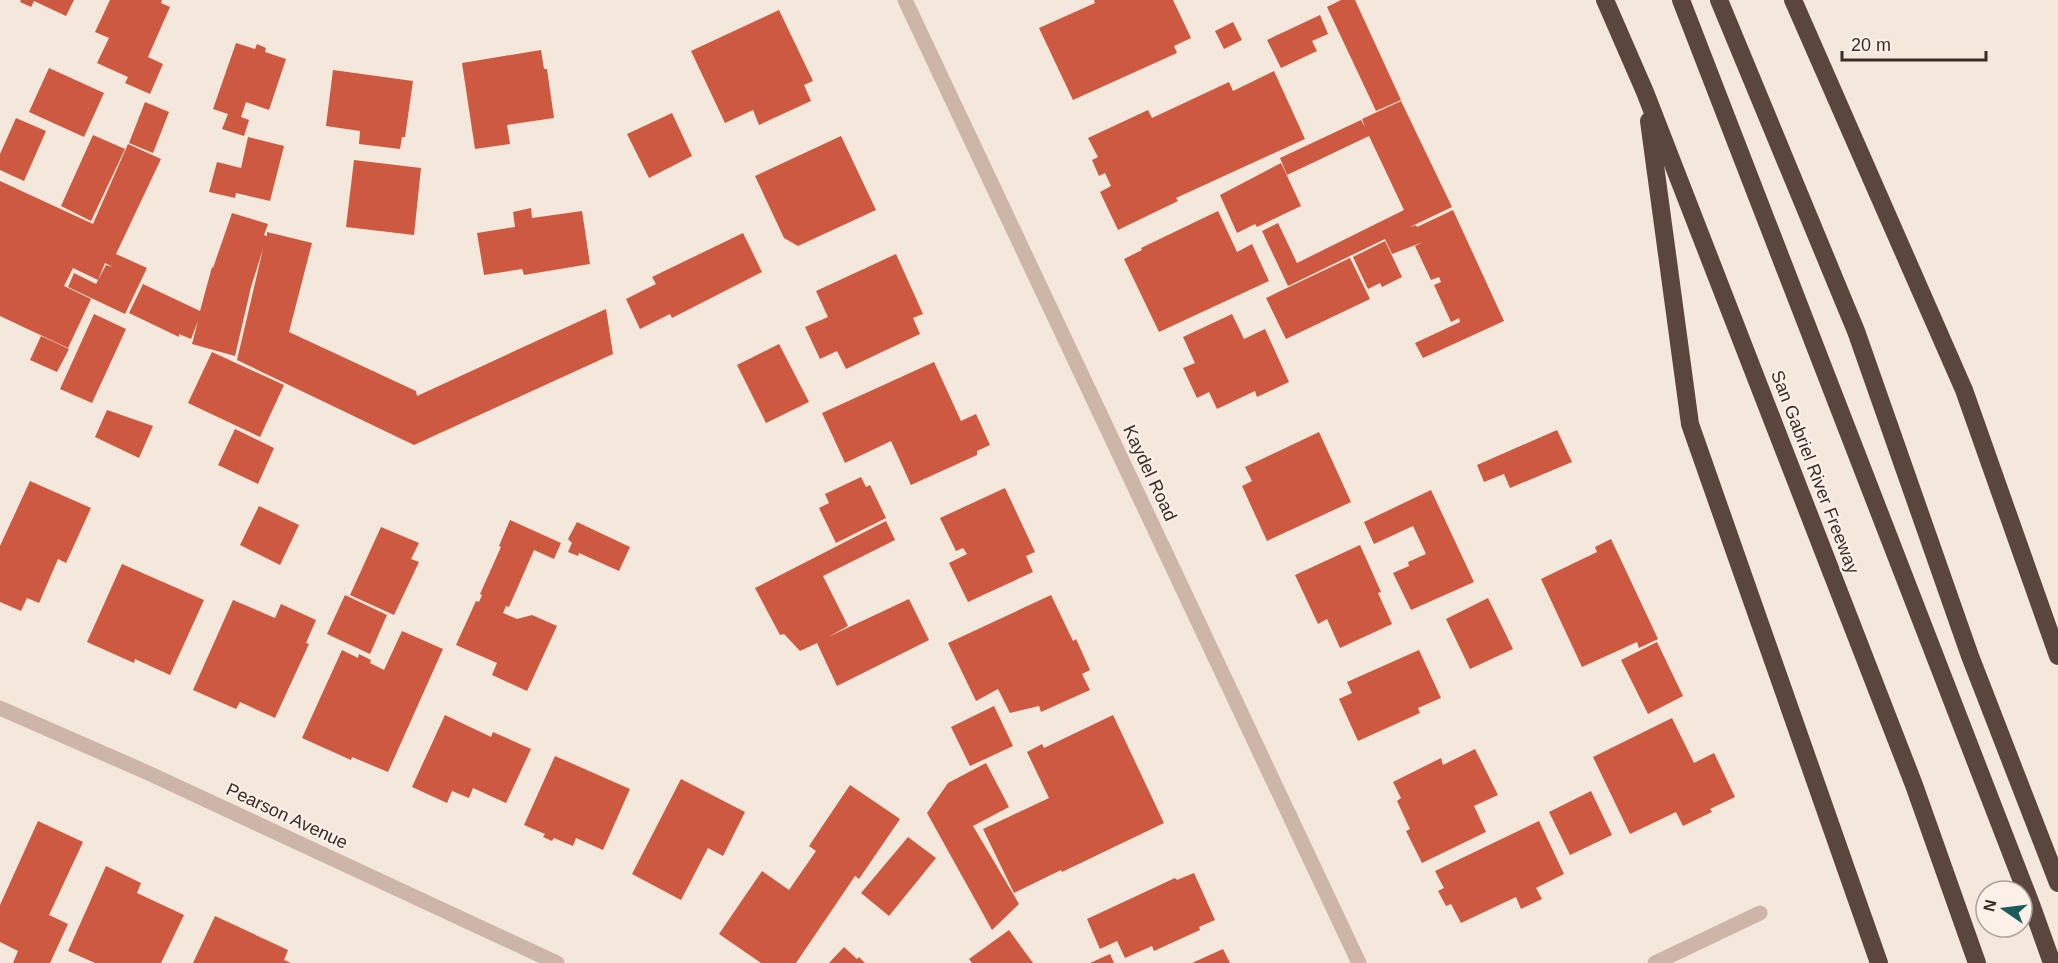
<svg xmlns="http://www.w3.org/2000/svg" width="2058" height="963" font-family="Helvetica,sans-serif">
<style>
.building{fill:#cd5941}
.lines{fill:none;stroke-linecap:round;stroke-linejoin:round}
.street{stroke:#cdb6a7;stroke-width:15}
.highway{stroke:#5a453f;stroke-width:18}
.labels{text-anchor:middle;dominant-baseline:central;stroke-width:4.5;stroke-linejoin:round;paint-order:stroke}
.street-label{font-size:18px;fill:#392c28;stroke:#fbf1e9}
</style>
<rect width="100%" height="100%" fill="#f4e7dc"/>
<g class="building">
<polygon points="21,0 74,0 66,16 34,1 31,7 20,2"/>
<polygon points="110,0 162,0 161,3 170,7 148,57 163,64 150,94 125,83 128,77 97,63 109,38 95,32"/>
<polygon points="1094,0 1173,0 1191,38 1174,46 1177,53 1073,100 1039,28 1095,3"/>
<polygon points="1341,0 1355,0 1401,100 1376,111 1327,7"/>
<polygon points="779,10 813,81 804,85 811,101 759,125 753,110 725,123 691,51"/>
<polygon points="1320,15 1328,34 1312,41 1317,51 1281,68 1267,40"/>
<polygon points="1233,22 1242,40 1224,49 1215,31"/>
<polygon points="236,43 255,49 257,44 266,48 265,52 286,59 269,110 246,102 241,117 249,120 244,136 222,129 228,114 213,109"/>
<polygon points="541,50 544,69 547,69 554,118 507,125 510,144 475,149 462,63"/>
<polygon points="49,68 104,93 84,137 29,112"/>
<polygon points="333,70 413,81 405,137 402,137 400,149 359,144 360,131 326,126"/>
<polygon points="1274,71 1305,139 1176,198 1178,201 1118,230 1100,192 1111,186 1105,173 1099,176 1092,160 1098,157 1088,138 1148,110 1152,118 1229,82 1233,91"/>
<polygon points="1401,101 1452,207 1412,226 1411,227 1416,225 1417,227 1453,210 1504,321 1423,358 1415,343 1460,322 1459,318 1451,322 1434,285 1441,282 1439,277 1431,280 1415,246 1423,242 1392,254 1385,239 1288,286 1262,231 1278,223 1297,263 1404,210 1369,136 1287,175 1280,158 1361,120 1365,127 1362,119"/>
<polygon points="145,102 169,112 153,153 129,143"/>
<polygon points="672,113 692,156 649,178 627,134"/>
<polygon points="16,118 46,131 24,181 0,170 0,154"/>
<polygon points="93,135 125,149 91,221 61,206"/>
<polygon points="841,136 876,210 798,246 784,238 755,176"/>
<polygon points="248,137 284,146 270,201 236,193 235,198 209,192 217,162 241,168"/>
<polygon points="128,144 161,159 116,254 147,268 125,314 68,287 74,273 96,284 106,265 113,267 105,263 98,280 73,268 64,286 91,299 68,348 0,316 0,181 93,224"/>
<polygon points="354,160 421,168 414,235 346,227"/>
<polygon points="1281,163 1301,206 1257,227 1255,224 1237,233 1220,195"/>
<polygon points="531,208 532,218 582,211 590,264 524,275 522,269 484,275 477,233 515,227 513,212"/>
<polygon points="1218,211 1237,252 1252,244 1269,281 1159,332 1124,259 1142,250 1141,248"/>
<polygon points="232,213 268,224 264,235 267,236 267,232 312,243 289,332 416,391 417,396 606,309 613,354 414,445 237,360 263,249 251,287 235,356 192,344 198,321 191,339 179,334 179,337 129,313 143,284 200,311 212,267 213,268"/>
<polygon points="743,233 762,272 672,318 670,314 640,329 626,299 656,284 652,277"/>
<polygon points="1385,241 1402,277 1382,287 1380,283 1368,289 1353,257"/>
<polygon points="896,254 923,314 913,318 920,334 846,369 837,351 820,359 805,327 828,317 816,291"/>
<polygon points="1350,258 1370,299 1286,339 1266,298"/>
<polygon points="94,314 126,329 92,403 60,389"/>
<polygon points="1232,314 1244,339 1265,329 1289,382 1257,397 1255,391 1217,409 1209,392 1197,398 1183,368 1195,363 1183,337"/>
<polygon points="41,336 69,349 57,372 30,360"/>
<polygon points="779,344 809,402 766,423 737,365"/>
<polygon points="212,352 284,385 260,437 188,403"/>
<polygon points="934,362 961,421 976,414 990,445 977,451 977,455 911,485 891,441 845,463 822,413"/>
<polygon points="107,410 153,426 139,458 95,437"/>
<polygon points="235,429 274,448 258,484 218,465"/>
<polygon points="1557,430 1572,462 1510,488 1504,474 1484,482 1477,465"/>
<polygon points="1319,432 1351,502 1267,541 1242,486 1252,481 1245,467"/>
<polygon points="861,477 866,487 870,485 886,518 836,543 819,508 829,503 825,494"/>
<polygon points="30,481 91,508 66,563 58,559 39,603 27,598 21,611 0,602 0,546"/>
<polygon points="1005,488 1035,552 1026,556 1033,572 968,602 949,563 967,554 963,548 956,551 940,518"/>
<polygon points="1431,490 1474,582 1411,610 1393,573 1409,566 1408,562 1426,554 1413,526 1374,544 1364,522"/>
<polygon points="259,506 299,525 280,565 240,545"/>
<polygon points="510,520 561,543 554,559 534,550 509,607 506,606 503,613 517,619 532,615 557,626 527,691 492,675 497,663 456,645 476,601 479,602 482,595 480,594 501,547 499,546"/>
<polygon points="886,521 895,540 823,576 848,626 828,637 909,599 929,640 837,686 817,643 800,651 784,634 780,635 755,588"/>
<polygon points="577,522 630,547 619,571 579,553 578,556 568,552 572,543 568,539"/>
<polygon points="381,527 419,543 411,559 419,562 394,615 350,595"/>
<polygon points="1611,539 1658,639 1639,648 1637,642 1582,667 1541,579 1597,552 1595,547"/>
<polygon points="1360,545 1381,592 1378,593 1392,624 1340,648 1327,619 1318,624 1295,575"/>
<polygon points="122,564 204,600 170,675 135,659 134,663 87,642"/>
<polygon points="345,595 387,615 370,654 327,634"/>
<polygon points="1051,595 1073,641 1076,639 1090,670 1082,674 1090,690 1041,712 1039,706 1010,713 998,689 976,701 948,643"/>
<polygon points="1488,598 1513,649 1470,669 1446,619"/>
<polygon points="233,600 275,618 281,604 316,620 306,643 309,644 275,718 240,702 236,709 193,690"/>
<polygon points="402,631 443,649 388,772 352,757 351,760 302,738 342,650 358,658 359,654 371,660 370,663 384,670"/>
<polygon points="1657,642 1683,696 1648,714 1621,660"/>
<polygon points="1419,650 1441,698 1418,708 1420,713 1358,741 1339,699 1352,693 1347,682"/>
<polygon points="994,706 1013,746 970,766 951,727"/>
<polygon points="445,715 491,737 493,732 531,749 506,803 473,788 469,798 452,791 447,803 412,787"/>
<polygon points="1113,715 1164,823 1062,872 1061,870 1014,893 983,829 1049,798 1027,752 1042,744 1044,748"/>
<polygon points="1672,718 1694,763 1714,753 1735,797 1710,809 1712,812 1683,826 1676,812 1630,834 1593,757"/>
<polygon points="1475,749 1498,795 1474,806 1486,832 1422,863 1406,831 1410,829 1397,801 1401,798 1393,782 1441,758 1443,765"/>
<polygon points="555,756 630,789 603,850 576,838 573,846 554,838 552,841 543,837 545,834 524,825"/>
<polygon points="986,763 1009,807 973,826 1019,904 992,930 927,813 948,783"/>
<polygon points="681,779 745,812 723,856 708,848 681,900 632,874"/>
<polygon points="850,785 900,819 859,879 855,876 796,963 761,963 719,934 762,871 789,890 816,851 809,846"/>
<polygon points="1591,791 1612,835 1570,855 1549,812"/>
<polygon points="38,821 83,842 49,915 68,924 50,963 13,963 18,951 0,942 0,905"/>
<polygon points="1539,821 1564,874 1536,888 1542,899 1521,909 1516,897 1461,923 1451,904 1446,906 1438,891 1444,888 1435,871"/>
<polygon points="908,837 936,858 889,916 861,893"/>
<polygon points="106,866 141,883 137,893 184,915 161,963 95,963 68,951"/>
<polygon points="1194,873 1215,920 1199,927 1200,930 1154,951 1152,946 1125,958 1117,941 1100,949 1087,919 1175,878 1177,880"/>
<polygon points="215,916 288,950 284,960 291,963 193,963"/>
<polygon points="1009,930 1033,963 972,963 969,959"/>
<polygon points="844,947 857,959 859,957 865,963 829,963"/>
<polygon points="1223,949 1230,963 1192,963"/>
<polygon points="1110,954 1114,963 1090,963"/>
</g>
<g class="lines">
<g class="street">
<polyline points="905,0 1359,963"/>
<polyline points="0,708 146,772 557,963"/>
<polyline points="1655,963 1760,913"/>
</g>
<g class="highway">
<polyline points="1605,0 1645,92 1914,785 1977,963"/>
<polyline points="1681,0 2032,907 2052,963"/>
<polyline points="1719,0 1856,331 1970,656 2058,883"/>
<polyline points="1793,0 1964,390 2058,656"/>
<polyline points="1649,121 1690,424 1879,963"/>
</g>
</g>
<g class="labels">
<g class="street-label">
<text transform="translate(1815 472) rotate(69)">San Gabriel River Freeway</text>
<text transform="translate(1150 473) rotate(65)">Kaydel Road</text>
<text transform="translate(287 816) rotate(25)">Pearson Avenue</text>
</g>
</g>
<g transform="translate(2004 909) rotate(284)"><circle r="28" fill="#fbf1e9" stroke="#ada29c" stroke-width="1.5"/>
<path d="M0-4.5L10 22L0 15L-10 22Z" fill="#1b5d5c"/>
<text y="-9" font-size="16" font-weight="bold" text-anchor="middle" fill="#392c28">N</text>
</g>
<path d="M1842 51v9h144v-9" fill="none" stroke="#392c28" stroke-width="3"/>
<text x="1851" y="51" font-size="18" fill="#392c28" stroke="#fbf1e9" stroke-width="4.5" paint-order="stroke">20 m</text>
</svg>
